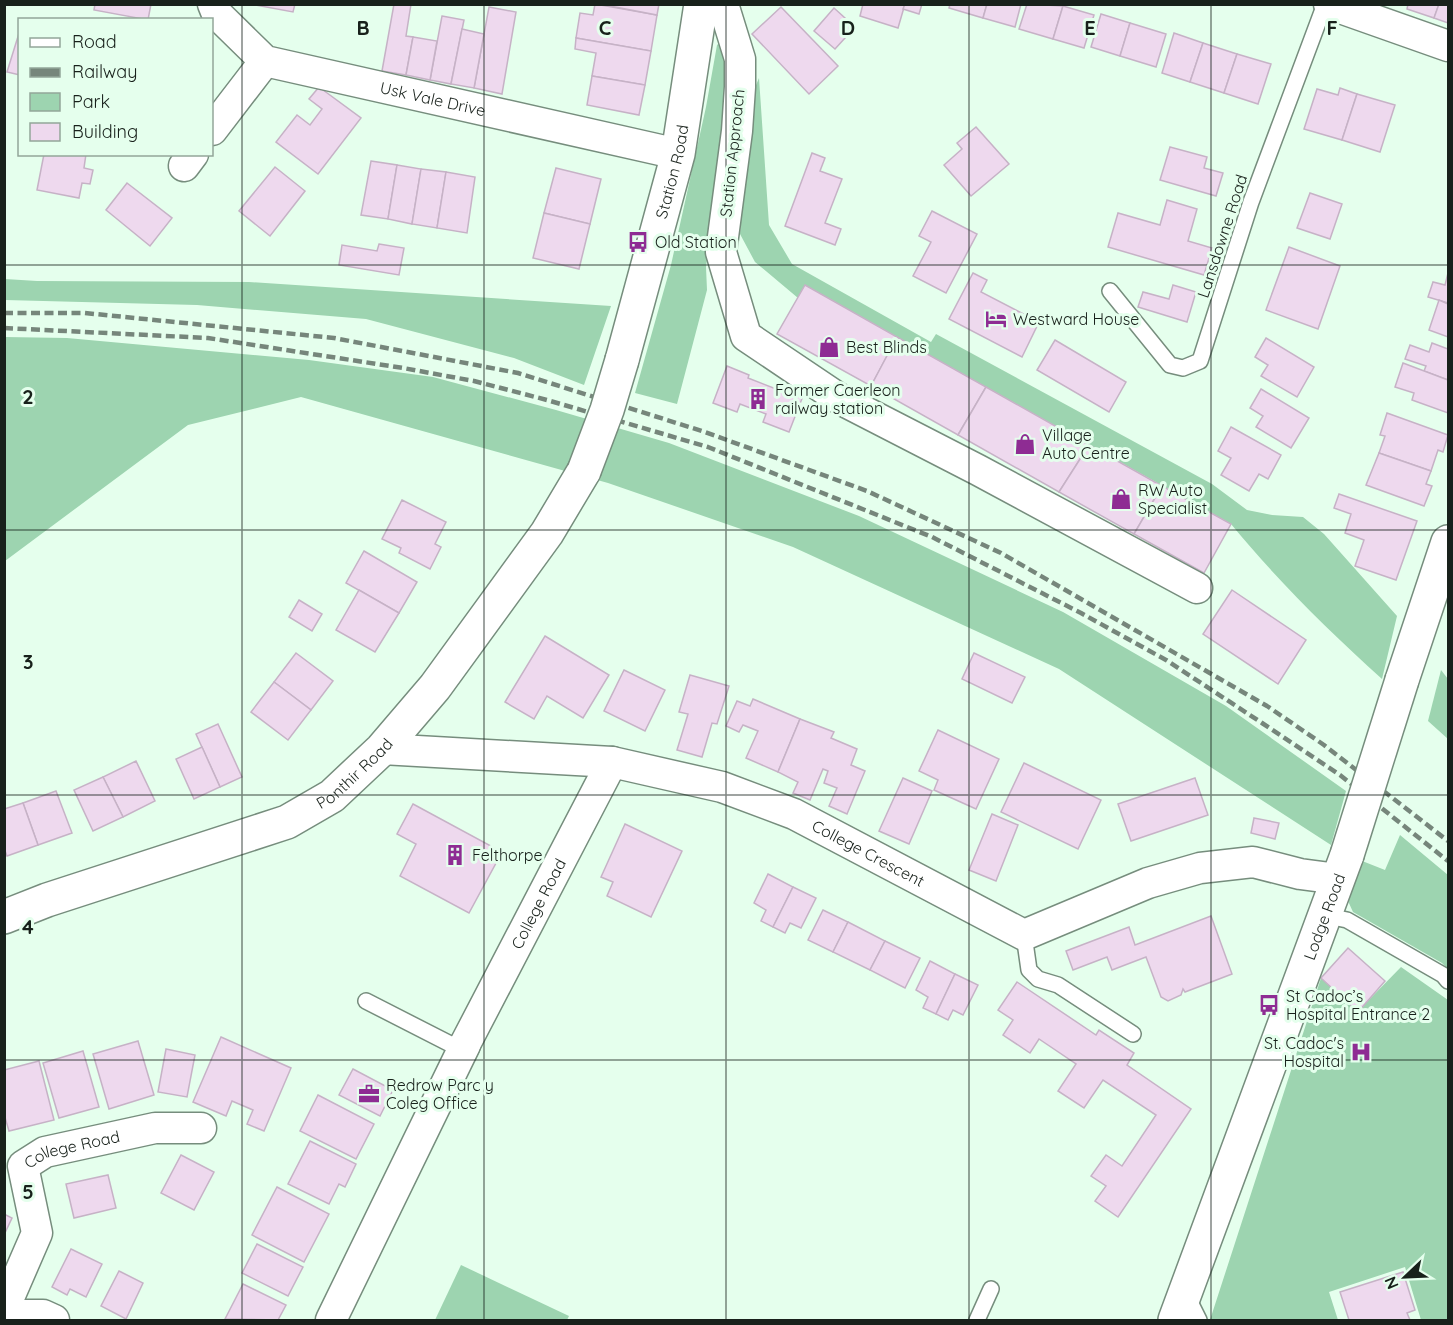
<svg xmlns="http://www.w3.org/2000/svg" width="1453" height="1325" font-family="Quicksand,sans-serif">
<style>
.green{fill:#9dd4b0}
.building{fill:#eed9ee;stroke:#c6b2c6;stroke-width:1.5}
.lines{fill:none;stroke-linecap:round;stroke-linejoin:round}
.lane-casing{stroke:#768d7d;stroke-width:18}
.street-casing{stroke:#768d7d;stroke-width:33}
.secondary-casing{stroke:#768d7d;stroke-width:36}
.lane{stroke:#fff;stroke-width:15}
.street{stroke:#fff;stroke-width:30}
.secondary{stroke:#fff;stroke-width:33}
.rail{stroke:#76867b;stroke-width:4.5;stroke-dasharray:9 4.5;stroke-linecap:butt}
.secondary-bridge-casing{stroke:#768d7d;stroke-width:36;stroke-linecap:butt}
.secondary-bridge{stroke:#fff;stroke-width:33}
.grid{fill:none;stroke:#18211b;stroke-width:1.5;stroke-opacity:0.55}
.labels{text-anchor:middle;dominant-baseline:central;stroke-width:6;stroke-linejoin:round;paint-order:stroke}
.street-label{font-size:16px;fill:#18211b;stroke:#e5ffed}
.poi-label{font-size:16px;fill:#18211b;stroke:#e5ffed;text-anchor:start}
.grid-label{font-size:20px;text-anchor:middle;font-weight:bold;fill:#18211b;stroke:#e5ffed;stroke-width:6;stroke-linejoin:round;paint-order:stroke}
</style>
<rect width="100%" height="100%" fill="#e5ffed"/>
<g class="green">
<polygon points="722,41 726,47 728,90 706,267 707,290 677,404 635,393 671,265 706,107 717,45"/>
<path d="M759,78L769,225L792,264L931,342L936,334L1212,484L1247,510L1272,515L1303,517L1324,534L1397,616L1382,679C1328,630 1277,580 1231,524L805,286L798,298L755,262L740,234L746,109Z"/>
<polygon points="5,279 37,281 249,282 611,306 584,385 514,358 366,319 197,305 5,300"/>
<polygon points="5,337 67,338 309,360 433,377 556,410 669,443 859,516 1063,612 1226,706 1346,791 1331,845 1059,669 793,547 608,483 301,397 188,425 5,561"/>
<polygon points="1441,670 1448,679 1448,739 1428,721"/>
<polygon points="1400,835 1448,875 1448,969 1442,963 1353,912 1338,879 1347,855 1385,870"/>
<polygon points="1401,967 1448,1000 1448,1320 1421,1320 1405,1267 1329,1292 1338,1320 1210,1320 1321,978 1358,1011"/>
<polygon points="461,1265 569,1316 567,1320 435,1320"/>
</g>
<g class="building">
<polygon points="95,4 151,4 148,20 94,10"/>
<polygon points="250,4 295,4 293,12"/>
<polygon points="394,4 411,4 406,36 413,37 406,75 382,71"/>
<polygon points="595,4 657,15 651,51 576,38 580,13 593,15"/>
<polygon points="610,4 659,4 657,15 610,6"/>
<polygon points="863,4 905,4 898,28 860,16"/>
<polygon points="905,4 922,4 919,14 903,9"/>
<polygon points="950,4 987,4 983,18 949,8"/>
<polygon points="987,4 1021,4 1015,27 983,18"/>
<polygon points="1027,4 1063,6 1053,39 1019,29"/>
<polygon points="1408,4 1439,4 1434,18 1407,9"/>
<polygon points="1439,4 1448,4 1448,23 1434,18"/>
<polygon points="1063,6 1094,15 1084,48 1053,39"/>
<polygon points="489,7 516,12 502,94 474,88"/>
<polygon points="781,7 838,66 809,94 752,34"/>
<polygon points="834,8 855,27 835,49 814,31"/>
<polygon points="1101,14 1130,23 1120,56 1091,47"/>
<polygon points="442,16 464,20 451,84 430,80"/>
<polygon points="1130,23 1166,34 1156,67 1120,56"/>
<polygon points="462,29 484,34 474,88 451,84"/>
<polygon points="20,30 20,75 7,72"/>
<polygon points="1174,33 1203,43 1190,82 1162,73"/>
<polygon points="413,37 437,41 430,80 406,75"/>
<polygon points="576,38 651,51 645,85 592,76 596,53 575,49"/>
<polygon points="1203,43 1237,54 1224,93 1190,82"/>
<polygon points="1237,54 1271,64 1258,104 1224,93"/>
<polygon points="592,76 645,85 639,115 587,105"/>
<polygon points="319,87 361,118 318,174 276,142 297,115 310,125 322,109 309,99"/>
<polygon points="1340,88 1357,94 1342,140 1304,129 1317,89 1338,95"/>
<polygon points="1357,94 1395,105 1380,152 1342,140"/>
<polygon points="976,127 1009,164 971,196 944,165 962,149 957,143"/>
<polygon points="1170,147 1207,157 1204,168 1223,173 1216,196 1160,180"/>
<polygon points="812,153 825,158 820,171 842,179 825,223 841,229 835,245 785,226"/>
<polygon points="44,154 86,154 84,168 93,170 90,184 82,183 79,198 37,190"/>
<polygon points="371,161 397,165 388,219 361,215"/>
<polygon points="397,165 421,169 412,224 388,219"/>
<polygon points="275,167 305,191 270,236 239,211"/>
<polygon points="556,168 601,179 590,224 544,213"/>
<polygon points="421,169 446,172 437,228 412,224"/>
<polygon points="446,172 475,177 467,233 437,228"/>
<polygon points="127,183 172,218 150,246 106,210"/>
<polygon points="1310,193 1342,204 1330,239 1297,228"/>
<polygon points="1167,200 1197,209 1188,241 1212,248 1204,275 1108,247 1118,213 1160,225"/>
<polygon points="932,211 977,234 946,293 913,276 931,242 919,236"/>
<polygon points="544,213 590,224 579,269 533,258"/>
<polygon points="379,244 404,248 399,275 339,265 342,245 377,251"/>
<polygon points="1289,247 1340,266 1318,329 1266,310"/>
<polygon points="973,273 987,280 981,292 1039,322 1022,357 949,319"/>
<polygon points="1448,273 1448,303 1428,297 1433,282 1445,285"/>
<polygon points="805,285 897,337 871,386 777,334"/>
<polygon points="1173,285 1196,292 1187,322 1138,307 1143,292 1169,299"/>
<polygon points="1439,300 1448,304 1448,337 1429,330"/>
<polygon points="897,337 986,387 958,435 871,386"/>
<polygon points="1266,338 1314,367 1297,397 1261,376 1268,365 1255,357"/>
<polygon points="1055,340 1126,382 1109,412 1037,370"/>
<polygon points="1432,343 1448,349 1448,380 1424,371 1426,366 1405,359 1410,345 1429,352"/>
<polygon points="1403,363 1448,380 1448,413 1412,400 1414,393 1395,387"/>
<polygon points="727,366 749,375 748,378 776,389 777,386 803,396 789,432 763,422 766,414 740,404 737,412 713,403"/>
<polygon points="986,387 1089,445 1059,492 958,435"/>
<polygon points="1261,389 1309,418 1291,448 1256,427 1263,416 1250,408"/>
<polygon points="1387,413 1448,435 1443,452 1438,450 1431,471 1379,453 1385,436 1380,435"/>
<polygon points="1231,427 1281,455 1268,479 1259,474 1249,491 1221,475 1231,458 1218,451"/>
<polygon points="1089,445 1162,486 1134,534 1059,492"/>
<polygon points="1379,453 1431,471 1426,484 1432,486 1424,506 1366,485"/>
<polygon points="1162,486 1231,524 1204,573 1134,534"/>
<polygon points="1339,494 1417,521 1396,580 1355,566 1364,540 1345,533 1351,514 1334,508"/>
<polygon points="402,500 446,522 435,544 441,547 430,569 399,553 401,548 382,539"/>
<polygon points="364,551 417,582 399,613 346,583"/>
<polygon points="359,590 399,613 375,652 336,630"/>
<polygon points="1232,590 1306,640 1278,684 1203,634"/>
<polygon points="299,600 322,614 312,631 289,617"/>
<polygon points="545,636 609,675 583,718 547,696 534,719 505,702"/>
<polygon points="296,653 333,681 311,710 274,682"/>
<polygon points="974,653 1025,677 1012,703 962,679"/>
<polygon points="624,670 665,690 645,731 604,711"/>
<polygon points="690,675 729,686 717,724 712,723 702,757 677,750 688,714 679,712"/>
<polygon points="274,682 311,710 288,740 251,712"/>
<polygon points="753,699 800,719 778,772 746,758 758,731 743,725 739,732 726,726 737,701 750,706"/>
<polygon points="800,719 834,732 831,738 857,749 851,765 865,771 847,814 829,806 837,788 824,783 828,771 823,769 810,800 793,793 798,782 778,772"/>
<polygon points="218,724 242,777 220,787 196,734"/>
<polygon points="938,730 999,759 976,809 934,790 938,780 919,771"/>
<polygon points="202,747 220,787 194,799 176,759"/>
<polygon points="136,761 155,801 123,817 103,777"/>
<polygon points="1024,763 1101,800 1078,849 1001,812"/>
<polygon points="103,777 123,817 93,831 74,790"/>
<polygon points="903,778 932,791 909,844 879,831"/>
<polygon points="1195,778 1208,815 1131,841 1118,804"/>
<polygon points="56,791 72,833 38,845 23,803"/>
<polygon points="23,803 38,845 7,856 4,848 4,809"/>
<polygon points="413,804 502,852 469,913 400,876 416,844 397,834"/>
<polygon points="992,814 1018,825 996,881 969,870"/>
<polygon points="1254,818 1279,823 1275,839 1251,833"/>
<polygon points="625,824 682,851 651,917 607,896 613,882 601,877"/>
<polygon points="768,874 793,887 773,927 761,921 766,910 754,903"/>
<polygon points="793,887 816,898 801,928 790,923 785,933 773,927"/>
<polygon points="823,910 848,922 833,952 808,940"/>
<polygon points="1211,916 1232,974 1185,992 1183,989 1181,995 1168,1001 1161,997 1146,957 1112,970 1107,957 1073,970 1066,951 1129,927 1135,945"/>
<polygon points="848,922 885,941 870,970 833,952"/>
<polygon points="885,941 920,958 905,988 870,970"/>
<polygon points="1348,948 1385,981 1358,1012 1321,978"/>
<polygon points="930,961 955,974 936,1014 923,1008 928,997 916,990"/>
<polygon points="955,974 978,985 963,1015 953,1010 948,1020 936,1014"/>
<polygon points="1017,982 1096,1035 1099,1030 1134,1053 1127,1065 1191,1109 1118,1217 1095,1201 1106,1186 1091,1176 1106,1155 1122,1166 1156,1115 1103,1080 1084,1108 1058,1091 1076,1064 1039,1039 1030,1053 1003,1035 1013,1020 998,1010"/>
<polygon points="221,1037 291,1068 264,1131 247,1124 253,1110 232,1101 226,1116 193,1102"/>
<polygon points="138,1041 154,1095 109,1109 93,1054"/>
<polygon points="166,1049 195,1055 187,1097 158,1092"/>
<polygon points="83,1051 99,1107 59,1118 43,1063"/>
<polygon points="39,1061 54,1120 9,1131 4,1114 4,1070"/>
<polygon points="353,1069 393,1090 380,1116 339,1095"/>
<polygon points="318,1095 374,1124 356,1159 300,1131"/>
<polygon points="310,1141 356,1164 345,1187 339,1184 329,1204 288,1184"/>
<polygon points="181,1155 214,1172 194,1210 161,1193"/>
<polygon points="108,1175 116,1208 74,1218 66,1184"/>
<polygon points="277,1187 329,1214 304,1262 252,1235"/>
<polygon points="4,1214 12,1218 4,1235"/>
<polygon points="257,1244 303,1267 288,1296 242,1273"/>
<polygon points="71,1249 102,1264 86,1297 70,1289 67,1295 52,1287"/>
<polygon points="119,1271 143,1283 126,1319 101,1306"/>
<polygon points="1403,1272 1415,1310 1407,1313 1410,1320 1349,1320 1340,1292"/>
<polygon points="243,1284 286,1305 278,1320 225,1319"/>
</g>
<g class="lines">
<defs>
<g id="lane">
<polyline points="1110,291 1170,365 1183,368 1200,361 1251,202 1325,4"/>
<polyline points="1323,915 1347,920 1443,975 1448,981"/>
<polyline points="1024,935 1029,970 1038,979 1058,985 1133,1034"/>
<polyline points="366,1001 462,1050"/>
<polyline points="1187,1296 1199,1320"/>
<polyline points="977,1320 991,1289"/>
</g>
<g id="street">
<path id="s1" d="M213,4L217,14L265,61L678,154"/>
<polyline points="723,4 740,59 740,87 737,131 721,252 746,336 838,398 978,470 1197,588"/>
<polyline points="1329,4 1448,46"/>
<polyline points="212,130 265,61"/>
<polyline points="184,166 193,154"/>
<path id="s2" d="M382,749L612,762L722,787L794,814L1024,935L1148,883L1200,868L1253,862L1300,874L1338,879"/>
<path id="s3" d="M462,1050L612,762"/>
<path id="s4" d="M4,1309L37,1233L23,1166L45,1152L155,1128H201"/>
<polyline points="4,1315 43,1315 54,1320"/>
<polyline points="331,1320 465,1045"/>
</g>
<g id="secondary">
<path id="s5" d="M622,360L678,154L701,4"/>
<polyline points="1402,680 1448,542"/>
<path id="s6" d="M4,917L47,900L287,822L332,796L382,749L435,687L547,533L584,471"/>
<path id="s7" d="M1175,1320L1347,855"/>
</g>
</defs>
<use href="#lane" class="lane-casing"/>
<use href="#street" class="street-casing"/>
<use href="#secondary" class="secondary-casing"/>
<use href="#lane" class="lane"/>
<use href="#street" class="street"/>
<use href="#secondary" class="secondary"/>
<g class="rail">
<polyline points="4,313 85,313 334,338 518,373 705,432 867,491 1001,553 1267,706 1324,745 1448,841"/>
<polyline points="4,328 208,338 403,368 474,381 547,400 708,447 932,537 1081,613 1166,660 1262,723 1340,775 1448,861"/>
</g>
<defs>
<g id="secondary-bridge">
<polyline points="584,471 607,410 622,360"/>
<polyline points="1347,855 1402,680"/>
</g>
</defs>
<use href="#secondary-bridge" class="secondary-bridge-casing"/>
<use href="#secondary-bridge" class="secondary-bridge"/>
</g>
<path class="grid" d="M242,4V1320M484,4V1320M726,4V1320M969,4V1320M1211,4V1320M4,265H1448M4,530H1448M4,795H1448M4,1060H1448"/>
<defs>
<symbol id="bus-bare" viewBox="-9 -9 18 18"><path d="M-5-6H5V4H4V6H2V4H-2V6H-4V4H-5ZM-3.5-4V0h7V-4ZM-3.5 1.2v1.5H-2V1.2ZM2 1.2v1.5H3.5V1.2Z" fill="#8e2c93" stroke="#e5ffed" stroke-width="2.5" paint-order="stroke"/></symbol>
<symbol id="hotel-bare" viewBox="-9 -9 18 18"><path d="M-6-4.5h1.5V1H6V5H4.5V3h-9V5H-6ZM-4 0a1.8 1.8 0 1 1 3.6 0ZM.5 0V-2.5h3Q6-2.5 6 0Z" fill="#8e2c93" stroke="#e5ffed" stroke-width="2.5" paint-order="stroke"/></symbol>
<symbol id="shop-bare" viewBox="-9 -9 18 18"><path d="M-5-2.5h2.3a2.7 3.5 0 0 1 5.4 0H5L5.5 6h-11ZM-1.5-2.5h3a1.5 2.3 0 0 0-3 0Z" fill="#8e2c93" stroke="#e5ffed" stroke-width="2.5" paint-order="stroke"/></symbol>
<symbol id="building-bare" viewBox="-9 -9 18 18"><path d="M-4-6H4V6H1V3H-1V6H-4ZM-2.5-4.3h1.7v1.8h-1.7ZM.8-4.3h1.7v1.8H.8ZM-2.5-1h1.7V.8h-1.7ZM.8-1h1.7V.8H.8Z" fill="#8e2c93" stroke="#e5ffed" stroke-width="2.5" paint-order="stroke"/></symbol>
<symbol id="hospital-bare" viewBox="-9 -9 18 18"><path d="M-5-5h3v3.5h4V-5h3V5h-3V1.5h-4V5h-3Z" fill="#8e2c93" stroke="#e5ffed" stroke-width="2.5" paint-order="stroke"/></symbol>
<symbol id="office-bare" viewBox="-9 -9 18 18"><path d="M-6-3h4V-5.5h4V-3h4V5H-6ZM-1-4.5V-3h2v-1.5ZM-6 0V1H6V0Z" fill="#8e2c93" stroke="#e5ffed" stroke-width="2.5" paint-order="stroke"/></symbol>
</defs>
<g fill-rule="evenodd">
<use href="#bus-bare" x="623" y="227" width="30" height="30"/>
<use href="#hotel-bare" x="981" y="304" width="30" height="30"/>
<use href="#shop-bare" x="814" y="332" width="30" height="30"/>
<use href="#building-bare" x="743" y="384" width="30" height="30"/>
<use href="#shop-bare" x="1010" y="429" width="30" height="30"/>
<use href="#shop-bare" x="1106" y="484" width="30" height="30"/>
<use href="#building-bare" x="440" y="840" width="30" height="30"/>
<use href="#bus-bare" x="1254" y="990" width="30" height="30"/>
<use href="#hospital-bare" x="1346" y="1037" width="30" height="30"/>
<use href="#office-bare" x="354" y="1079" width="30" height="30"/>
</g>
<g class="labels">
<g class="street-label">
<text stroke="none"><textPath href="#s1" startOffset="250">Usk Vale Drive</textPath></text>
<text transform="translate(732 153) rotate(-84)">Station Approach</text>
<text stroke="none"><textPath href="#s5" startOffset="195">Station Road</textPath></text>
<text transform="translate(1222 236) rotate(-72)">Lansdowne Road</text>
<text stroke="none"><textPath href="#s6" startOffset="382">Ponthir Road</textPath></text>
<text stroke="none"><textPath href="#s2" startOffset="504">College Crescent</textPath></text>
<text stroke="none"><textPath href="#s3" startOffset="165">College Road</textPath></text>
<text stroke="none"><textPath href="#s7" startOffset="430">Lodge Road</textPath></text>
<text stroke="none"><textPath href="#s4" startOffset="204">College Road</textPath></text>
</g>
<g class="poi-label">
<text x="655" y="242">Old Station</text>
<text x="1013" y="319">Westward House</text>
<text x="846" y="347">Best Blinds</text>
<text x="775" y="390">Former Caerleon<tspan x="775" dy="18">railway station</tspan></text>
<text x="1042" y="435">Village<tspan x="1042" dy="18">Auto Centre</tspan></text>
<text x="1138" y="490">RW Auto<tspan x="1138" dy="18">Specialist</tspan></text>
<text x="472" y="855">Felthorpe</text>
<text x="1286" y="996">St Cadoc’s<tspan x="1286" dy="18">Hospital Entrance 2</tspan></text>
<text x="1344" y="1043" text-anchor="end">St. Cadoc's<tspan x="1344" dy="18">Hospital</tspan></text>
<text x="386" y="1085">Redrow Parc y<tspan x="386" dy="18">Coleg Office</tspan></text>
</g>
</g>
<g class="grid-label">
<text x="363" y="35">B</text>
<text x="605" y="35">C</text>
<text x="848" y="35">D</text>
<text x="1090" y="35">E</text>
<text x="1332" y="35">F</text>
<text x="28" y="404">2</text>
<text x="28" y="669">3</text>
<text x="28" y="934">4</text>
<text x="28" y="1199">5</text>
</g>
<rect width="1453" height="1325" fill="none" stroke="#18211b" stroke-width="12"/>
<rect x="18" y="18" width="195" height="138" fill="#e5ffed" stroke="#93a699" stroke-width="1.5"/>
<rect x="30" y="38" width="30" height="9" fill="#ffffff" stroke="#93a699" stroke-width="1.5"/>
<text x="72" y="48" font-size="18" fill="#18211b">Road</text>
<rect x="30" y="68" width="30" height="9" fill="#76867b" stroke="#93a699" stroke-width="1.5"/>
<text x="72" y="78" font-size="18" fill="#18211b">Railway</text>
<rect x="30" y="93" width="30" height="18" fill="#9dd4b0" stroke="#93a699" stroke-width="1.5"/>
<text x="72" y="108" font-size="18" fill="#18211b">Park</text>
<rect x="30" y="123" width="30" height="18" fill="#eed9ee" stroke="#93a699" stroke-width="1.5"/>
<text x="72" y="138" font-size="18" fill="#18211b">Building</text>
<g transform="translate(1405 1277) rotate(247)" stroke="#e5ffed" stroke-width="4.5" paint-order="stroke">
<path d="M0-4.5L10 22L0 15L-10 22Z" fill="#18211b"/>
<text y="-9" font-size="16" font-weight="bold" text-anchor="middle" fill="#18211b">N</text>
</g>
</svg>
